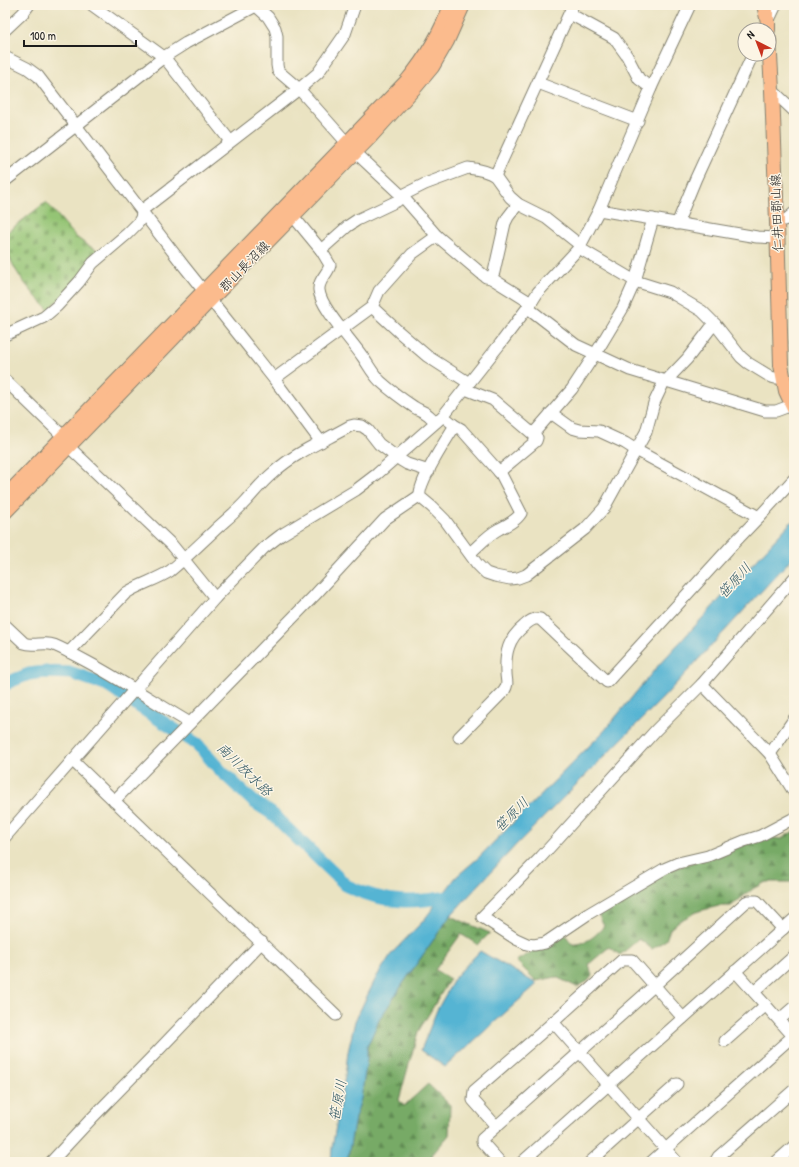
<svg xmlns="http://www.w3.org/2000/svg" width="799" height="1167" font-family="'Patrick Hand','Klee One',sans-serif">
<style>
.forest{fill:url(#forest-firs);stroke:#4a6341}
.cemetery{fill:url(#cemetery-stones);stroke:#587048}
.water{fill:#54b4d3;stroke:#386878}
.lines{fill:none;stroke-linecap:round;stroke-linejoin:round}
.river{stroke:#54b4d3;stroke-width:13}
.minor-casing{stroke:#83806f;stroke-width:13}
.major-casing{stroke:#83806f;stroke-width:16}
.minor{stroke:#fff;stroke-width:11}
.major{stroke:#fbbb8d;stroke-width:14}
.labels{text-anchor:middle;dominant-baseline:central;stroke-width:3;stroke-linejoin:round;paint-order:stroke}
.street-label{font-size:13px;fill:#1c1c1c;stroke:#fcf5e5}
.water-label{font-size:14px;font-style:italic;fill:#325965;stroke:#fcf5e5}
</style>
<defs>
<pattern id="forest-firs" width="22" height="20" patternUnits="userSpaceOnUse"><rect width="22" height="20" fill="#7a6"/><path d="M5 1l3.5 6h-7zM16 11l3.5 6h-7z" fill="#618a53"/></pattern>
<pattern id="cemetery-stones" width="16" height="16" patternUnits="userSpaceOnUse"><rect width="16" height="16" fill="#94c474"/><path d="M2 7V4a2 2 0 0 1 4 0v3zM10 15v-3a2 2 0 0 1 4 0v3z" fill="#7fa864"/></pattern>
</defs>
<rect width="100%" height="100%" fill="#fcf5e5"/>
<filter id="ink" filterUnits="userSpaceOnUse"><feTurbulence type="fractalNoise" baseFrequency=".025" numOctaves="2"/><feDisplacementMap in="SourceGraphic" scale="8" xChannelSelector="R" yChannelSelector="G"/><feConvolveMatrix kernelMatrix="1 2 1 2 8 2 1 2 1" color-interpolation-filters="sRGB"/></filter>
<filter id="wash" filterUnits="userSpaceOnUse"><feTurbulence type="fractalNoise" baseFrequency=".012" numOctaves="4" result="noise"/><feDisplacementMap in="SourceGraphic" scale="16" xChannelSelector="R" yChannelSelector="G"/><feGaussianBlur stdDeviation="0.9" result="paint"/><feColorMatrix in="noise" values="0 0 0 0 0 0 0 0 0 0 0 0 0 0 0 0 0 1.4 0 .05"/><feComposite in="paint" operator="in"/></filter>
<g filter="url(#wash)">
<rect width="100%" height="100%" fill="#eae3c2"/>
<g class="forest">
<path d="M794,831V882H766L754,888L731,906H719L699,911L679,921L670,929L666,940L652,949L639,939L620,955L609,947L589,964L592,976L588,981L577,987L556,977L536,981L516,961L564,933L572,944C584,946 597,935 604,926L597,912L670,870L767,837L781,839Z"/>
<polygon points="450,916 490,933 478,945 461,934 435,970 450,979 418,1032 399,1100 404,1106 428,1084 450,1105 449,1135 432,1155 435,1162 347,1162 355,1118 361,1098 367,1059 367,1047 379,1020 404,982"/>
</g>
<path class="cemetery" d="M46,202L76,237L87,245L103,253L49,310C29,290 5,264 5,234Z"/>
<g class="water">
<polygon points="794,519 794,556 661,700 515,846 450,916 404,982 379,1020 367,1047 367,1059 361,1099 355,1118 347,1162 331,1162 332,1148 345,1076 348,1052 355,1021 367,996 377,976 392,953 424,920 456,877 478,858 605,730 656,668"/>
<polygon points="480,951 537,984 445,1067 421,1050 437,1010 456,976"/>
</g>
<g class="lines">
<path class="river" d="M5,685L9,682L29,674L45,672L72,673L106,685L197,744L220,770L254,802L271,813L347,886C364,894 384,900 403,901C420,902 439,898 456,896"/>
</g>
</g>
<g filter="url(#ink)">
<g class="lines">
<defs>
<g id="minor">
<polyline points="92,5 164,57 230,141"/>
<polyline points="255,5 268,17 275,28 277,36 277,65 278,71 299,89 355,152 403,197 437,236 482,274 486,277 491,278 531,303"/>
<polyline points="570,14 614,38 627,56 639,79 651,88"/>
<polyline points="767,24 776,5"/>
<polyline points="5,30 23,13 29,5"/>
<polyline points="5,57 27,68 38,76 183,265 274,379 321,442"/>
<polyline points="538,83 638,121"/>
<polyline points="772,90 794,111"/>
<polyline points="495,176 573,5"/>
<polyline points="5,181 164,57 186,43 256,6"/>
<polyline points="288,210 321,250"/>
<polyline points="599,210 757,237 777,238"/>
<polyline points="777,222 787,219 794,213"/>
<polyline points="677,224 696,178 753,54"/>
<polyline points="579,248 635,281 670,292 702,311 715,324 741,357 748,363 771,377 775,378 783,378"/>
<polyline points="491,278 494,272 505,223 508,217 518,204"/>
<polyline points="372,307 399,332 427,356 469,383"/>
<polyline points="528,308 576,345 630,370 765,411 776,411 792,405"/>
<polyline points="5,335 44,317 57,306 79,282 93,263 127,234 138,223 141,218 142,213 145,208 299,89 318,73 345,34 355,5"/>
<polyline points="274,379 372,307 379,291 412,254 437,236"/>
<polyline points="5,380 69,442"/>
<polyline points="465,389 493,400 533,434"/>
<polyline points="551,413 572,428 579,430 599,431 625,443 636,450 759,517 794,479"/>
<path d="M443,416L453,424L454,427C446,440 417,484 420,497L432,507L445,520L477,564L486,573L495,576L510,579L518,578L526,575L585,529L604,508L646,432L654,403L663,384L687,359L710,329L715,324"/>
<path d="M436,422C433,420 430,416 427,414C423,411 418,410 414,407C402,399 390,390 380,381C372,373 368,364 362,356C352,341 320,307 319,290C318,280 328,274 330,265L321,250L348,226L357,220L397,201L405,194L425,184L468,168C476,169 488,171 495,176L510,197L518,204L546,218L580,245"/>
<path d="M454,425L461,429L501,474L521,513C516,521 507,525 499,529C489,534 478,546 470,553"/>
<polyline points="68,446 172,545 215,598"/>
<polyline points="499,472 536,441 537,438 533,434 572,389 595,354 599,348 623,308 635,281 653,219"/>
<polyline points="794,578 702,684 656,730 541,857 482,917 516,939 527,944 534,945 545,943 588,914 664,869 678,863 708,856 744,841 760,836 794,818"/>
<path d="M5,625L24,643C34,647 44,641 54,645C68,651 82,659 95,666C127,684 158,704 190,723"/>
<path d="M69,652L126,593C140,584 156,580 170,571C186,558 200,544 215,530C226,520 237,511 246,501C255,491 263,481 274,472C296,452 324,441 350,426L354,425L362,426L368,430L379,444L402,461L407,464L429,471"/>
<polyline points="702,684 770,754 794,792"/>
<path d="M459,737L504,691C509,683 506,681 506,673C505,653 508,639 524,626C528,622 534,618 540,619L607,682L733,544L759,517"/>
<polyline points="770,754 794,719"/>
<polyline points="72,760 336,1015"/>
<polyline points="114,801 314,596 385,519 419,496"/>
<polyline points="5,837 215,598 264,548 281,535 356,490 377,474 443,416 500,344 531,303 538,292 579,248 599,210 651,88 690,5"/>
<polyline points="735,971 794,1037"/>
<polyline points="754,992 794,956"/>
<polyline points="779,1020 794,1007"/>
<polyline points="553,1022 677,1162"/>
<polyline points="725,1041 766,1005"/>
<polyline points="496,1126 473,1100 474,1091 540,1034 622,960 632,960 683,1018"/>
<polyline points="51,1162 92,1118 150,1059 262,942"/>
<polyline points="500,1162 482,1142 482,1139 655,985 746,902 749,901 757,901 783,929"/>
<polyline points="522,1162 794,919"/>
<polyline points="590,1162 677,1084"/>
<polyline points="651,1162 793,1036"/>
<polyline points="715,1162 718,1157 794,1090"/>
<polyline points="776,1162 794,1146"/>
</g>
<g id="major">
<polyline points="764,5 768,22 768,30"/>
<polyline points="769,39 772,90 777,222 781,365 786,391 794,408"/>
<path d="M5,497L407,81C426,58 441,33 451,5"/>
<polyline points="5,512 211,299 370,137 417,85 432,67 447,41 463,5"/>
</g>
</defs>
<use href="#minor" class="minor-casing"/>
<use href="#major" class="major-casing"/>
<use href="#minor" class="minor"/>
<use href="#major" class="major"/>
</g>
</g>
<g class="labels">
<g class="street-label">
<text transform="translate(776 213) rotate(-92)">仁井田郡山線</text>
<text transform="translate(244 266) rotate(-46)">郡山長沼線</text>
</g>
<g class="water-label">
<text transform="translate(734 580) rotate(-48)">笹原川</text>
<text transform="translate(245 769) rotate(44)">南川放水路</text>
<text transform="translate(511 814) rotate(-45)">笹原川</text>
<text transform="translate(337 1100) rotate(-80)">笹原川</text>
</g>
</g>
<rect width="799" height="1167" fill="none" stroke="#fcf5e5" stroke-width="20"/>
<g transform="translate(757 42) rotate(318)"><circle r="19" fill="#fcf5e5" stroke="#a29e95"/>
<path d="M0-3L7 15L0 10L-7 15Z" fill="#c8321e"/>
<text y="-6" font-size="11" font-weight="bold" text-anchor="middle" fill="#1c1c1c">N</text>
</g>
<path d="M24 40v6h112v-6" fill="none" stroke="#1c1c1c" stroke-width="2"/>
<text x="30" y="40" font-size="12" fill="#1c1c1c" stroke="#fcf5e5" stroke-width="3" paint-order="stroke">100 m</text>
</svg>
